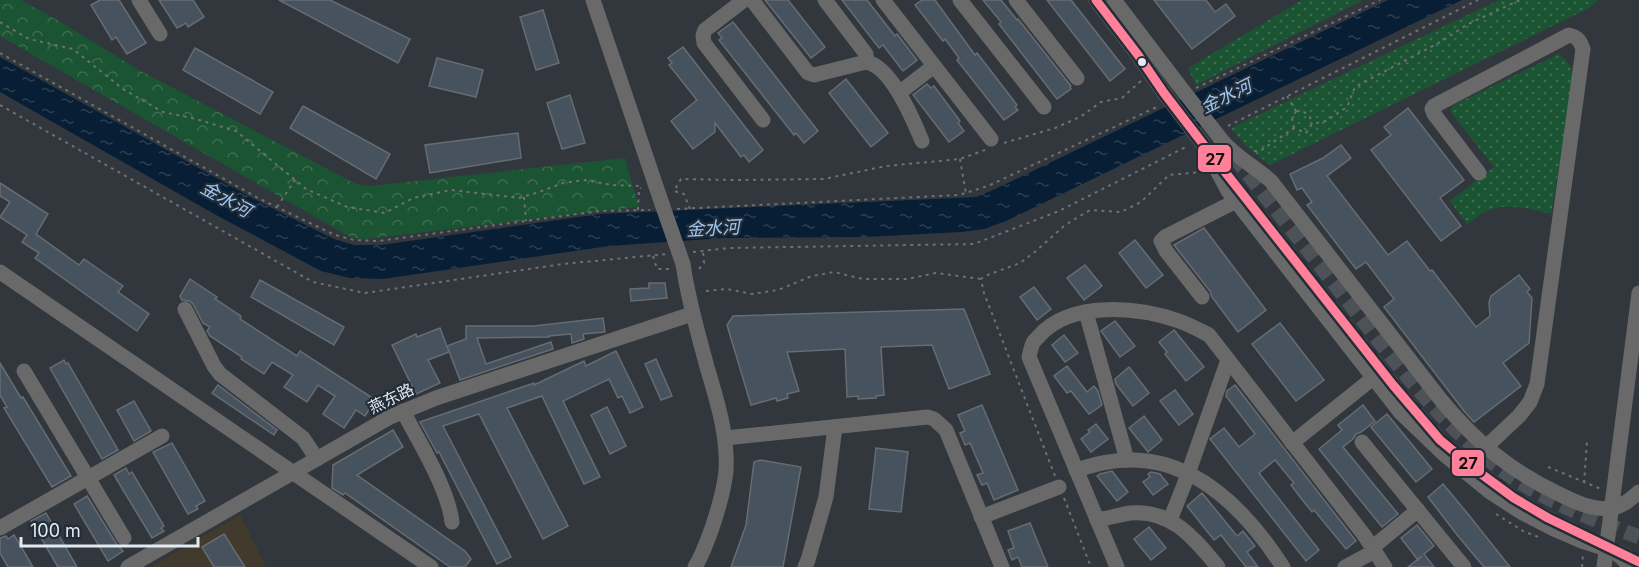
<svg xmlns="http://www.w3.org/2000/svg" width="1639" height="567" font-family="Inter,'Noto Sans SC',sans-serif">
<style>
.commercial{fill:#423b2d}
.grass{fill:url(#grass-dots)}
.park{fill:url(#park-crowns)}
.water{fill:url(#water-ripples)}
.building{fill:#46525d;stroke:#676c72;stroke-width:1.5}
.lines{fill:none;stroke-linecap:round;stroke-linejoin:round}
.minor-tunnel{stroke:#4c5258;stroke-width:15;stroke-dasharray:15 8;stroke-linecap:butt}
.path{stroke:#6f7071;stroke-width:2;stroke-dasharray:3 4.5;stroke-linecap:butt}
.minor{stroke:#696969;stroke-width:15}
.minor-bridge{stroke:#696969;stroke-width:15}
.bus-1-casing{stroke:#222d37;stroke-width:14}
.bus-1{stroke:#ff8098;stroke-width:9}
.bus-dot{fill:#e3eaf1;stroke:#222d37;stroke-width:2}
.labels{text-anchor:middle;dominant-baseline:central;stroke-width:4.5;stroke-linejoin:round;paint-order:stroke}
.street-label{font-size:16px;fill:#e3eaf1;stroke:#222d37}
.water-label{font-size:18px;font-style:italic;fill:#a0c6f2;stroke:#222d37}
.line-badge{stroke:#222d37;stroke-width:2}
.pale-badge-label{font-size:16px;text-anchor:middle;font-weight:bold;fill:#111}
</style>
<defs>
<pattern id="grass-dots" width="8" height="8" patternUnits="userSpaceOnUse" patternTransform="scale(1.5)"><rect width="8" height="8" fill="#1b5432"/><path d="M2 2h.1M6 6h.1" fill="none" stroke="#3c6d50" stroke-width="1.8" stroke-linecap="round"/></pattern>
<pattern id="park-crowns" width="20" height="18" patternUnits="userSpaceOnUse" patternTransform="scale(1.5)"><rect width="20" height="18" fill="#1b5432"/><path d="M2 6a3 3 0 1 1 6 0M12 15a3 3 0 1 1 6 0" fill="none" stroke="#3c6d50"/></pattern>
<pattern id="water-ripples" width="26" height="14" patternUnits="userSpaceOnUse" patternTransform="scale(1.5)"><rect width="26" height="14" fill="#081e34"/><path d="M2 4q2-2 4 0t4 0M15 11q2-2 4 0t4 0" fill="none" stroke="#2c3f52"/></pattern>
</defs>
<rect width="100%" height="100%" fill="#31373d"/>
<polygon class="commercial" points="240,515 266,567 151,567"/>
<g class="grass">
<polygon points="1302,0 1363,0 1196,85 1188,68"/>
<polygon points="1499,0 1598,0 1589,8 1270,165 1246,146 1231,128"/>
<path d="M1558,54C1569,60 1572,69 1574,81L1551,214C1529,209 1504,201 1483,213C1478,216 1473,220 1467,224L1450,201L1494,167L1450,111L1452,106Z"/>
</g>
<polygon class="park" points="0,0 21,0 59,21 139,70 356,184 370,186 625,158 639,207 365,239 352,238 0,36"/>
<polygon class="water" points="1388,0 1462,0 1006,221 984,229 961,232 866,237 724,238 609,246 383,279 350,278 321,271 216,215 0,92 0,57 258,201 334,239 354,245 381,245 599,214 976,197 993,190"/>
<g class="building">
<polygon points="100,0 119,0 146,43 127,54 116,37 112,40 91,5"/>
<polygon points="159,0 193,0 204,17 188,27 186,23 177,28"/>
<polygon points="279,0 330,0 410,39 398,63"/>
<polygon points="765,0 788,0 825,47 811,58"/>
<polygon points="842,0 867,0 895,36 897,34 917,60 903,71 883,45 879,48"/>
<polygon points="922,0 935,0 975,55 977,53 1017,105 1015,107 1018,110 1004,120 957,60 959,58 945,39 943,41 915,5"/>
<polygon points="983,0 1001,0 1017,20 1018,19 1071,86 1070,87 1071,89 1057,99 999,24 1001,22"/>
<polygon points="1047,0 1071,0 1125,69 1110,81"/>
<polygon points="1154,0 1206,0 1215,12 1226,4 1235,16 1192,49"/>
<polygon points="543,10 559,63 536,70 520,17"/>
<polygon points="733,22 818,131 804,143 796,133 794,135 719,40 722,38 718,33"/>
<polygon points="683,47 763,150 749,162 744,155 741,157 715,123 715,132 693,149 671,121 697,100 669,65 672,63 668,58"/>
<polygon points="195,48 273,92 260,114 183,70"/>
<polygon points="437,58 483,70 476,97 429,86"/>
<polygon points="846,79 888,133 871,147 829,93"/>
<polygon points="927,84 931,88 934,86 960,121 958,123 964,131 949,142 913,95"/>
<polygon points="570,95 585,143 562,149 547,103"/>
<polygon points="303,106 390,154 376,179 290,128"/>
<polygon points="1408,108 1464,180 1440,198 1461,226 1441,241 1371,150 1391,135 1384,127"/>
<polygon points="518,133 521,158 430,173 425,145"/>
<polygon points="1341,145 1351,158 1327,176 1388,255 1407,241 1430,271 1432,270 1476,327 1490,316 1489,302 1491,296 1519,275 1530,289 1527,292 1532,298 1529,343 1503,363 1521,386 1474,422 1464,411 1384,307 1394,299 1366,262 1356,269 1307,205 1312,202 1302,188 1297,190 1290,174 1323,158"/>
<polygon points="0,183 48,214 36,234 79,265 84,259 104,273 123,286 118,292 149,314 137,331 35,258 39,253 22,242 27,235 0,217 10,202 0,196"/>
<polygon points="1204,228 1266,310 1238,332 1212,297 1210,291 1174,245"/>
<polygon points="1135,240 1163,275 1146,288 1119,253"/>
<polygon points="1085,265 1102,286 1084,300 1067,278"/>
<polygon points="190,279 217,297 215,299 241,316 240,319 297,356 300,351 371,397 368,402 372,405 365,416 356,410 344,428 323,414 335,396 318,385 307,402 284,387 293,375 272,362 264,374 241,359 242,357 210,336 207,331 210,327 203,323 193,304 190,301 182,300 180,296"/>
<polygon points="260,280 344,327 334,345 251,297"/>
<polygon points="649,283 665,283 667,298 631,301 630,289 649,288"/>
<polygon points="1034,287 1051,309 1037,320 1020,297"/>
<polygon points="964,309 990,374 949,389 932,345 881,347 884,395 876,396 876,398 858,399 858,396 847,397 845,349 787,352 799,391 787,394 788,398 777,401 776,398 751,405 727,325 733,316"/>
<polygon points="603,318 605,332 583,334 584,339 572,343 571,334 549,336 549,337 477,338 486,364 551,342 553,349 460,380 447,346 466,339 466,326 534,326"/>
<polygon points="1115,321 1135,346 1120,357 1101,331"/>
<polygon points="1280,323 1324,380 1296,401 1252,344"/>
<polygon points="440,328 449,352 428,360 440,383 416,394 392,345 416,334 417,337"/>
<polygon points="1174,330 1204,367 1186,381 1165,354 1167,352 1159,342"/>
<polygon points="1064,335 1078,353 1065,362 1052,345"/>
<polygon points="616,351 643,407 630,413 622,396 618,398 609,379 563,401 600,477 584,484 542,396 507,408 568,526 543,539 479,414 443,426 511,557 497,564 439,452 437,453 420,422 534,383 534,385 584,361 586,366"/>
<polygon points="656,359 672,396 661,400 645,364"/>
<polygon points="64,360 66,364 68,363 118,450 102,459 50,368"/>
<polygon points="0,363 21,398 23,397 71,476 52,487 4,408 7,407 0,395"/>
<polygon points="1067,366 1087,392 1094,386 1098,391 1102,405 1089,414 1071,391 1067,393 1054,376"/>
<polygon points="1129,367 1149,393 1133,406 1116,384 1115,379"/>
<polygon points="218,385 277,430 274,435 212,393"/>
<polygon points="1235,385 1356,541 1346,549 1314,510 1312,512 1300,497 1291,485 1294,483 1275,460 1259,473 1319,550 1306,561 1210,439 1224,428 1239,447 1255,434 1226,396 1227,391"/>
<polygon points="1175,390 1193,414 1179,425 1160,401"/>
<polygon points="134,401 151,431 134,441 117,410"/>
<polygon points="982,405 1018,490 994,500 987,483 982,485 977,475 983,473 970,443 965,445 960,433 965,431 958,415"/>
<polygon points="1363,405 1375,421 1361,432 1356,434 1353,439 1343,447 1398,514 1382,527 1319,449 1342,430 1338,425"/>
<polygon points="607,407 626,446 610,454 591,415"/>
<polygon points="1387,414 1432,469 1416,482 1371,427"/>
<polygon points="1144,416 1162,440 1148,452 1129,428"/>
<polygon points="1096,424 1108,439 1091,452 1081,439 1090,432 1088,430"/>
<polygon points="393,430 403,447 357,475 465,551 471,559 465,567 450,567 345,493 343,495 332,488 333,465"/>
<polygon points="172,443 205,501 196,506 198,509 188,514 153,452"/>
<polygon points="876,448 908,452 901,512 869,509"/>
<polygon points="760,460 801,467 783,567 731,567 746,525 754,462"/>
<polygon points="126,468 129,474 132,472 164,526 161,528 164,531 152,538 114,475"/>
<polygon points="1112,471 1128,492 1117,501 1097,476 1100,474"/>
<polygon points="1151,472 1160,474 1168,484 1153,495 1143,482 1150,477 1148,474"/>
<polygon points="1443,484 1468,514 1510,567 1484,567 1458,536 1428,497"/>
<polygon points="1202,493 1237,536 1243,531 1255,546 1247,552 1258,567 1246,567 1221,535 1214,540 1187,506"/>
<polygon points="87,496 116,543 123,551 108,561 74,504"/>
<polygon points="46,513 77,567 58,567 31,521"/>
<polygon points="1030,523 1048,567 1022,567 1018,557 1012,560 1008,550 1014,548 1008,531"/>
<polygon points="1417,525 1434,546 1424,554 1434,567 1408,567 1422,556 1418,560 1401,538"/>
<polygon points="1149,527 1166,548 1151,560 1134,539"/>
<polygon points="224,534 245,567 214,567 202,547"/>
<polygon points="14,535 26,555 33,567 8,567 0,553 0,538 6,536 8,539"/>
</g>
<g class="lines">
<g class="minor-tunnel">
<path d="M1234,156C1275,209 1317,261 1358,314C1407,377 1455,441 1523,484C1559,506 1599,522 1639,537"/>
<polyline points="1216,161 1393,385 1440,440 1480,473 1514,498 1548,518 1579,533"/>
<polyline points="1616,551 1639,562"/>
</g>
<g class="path">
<polyline points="0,22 29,39 73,49 123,89 163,112 196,119 236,131 306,189 347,207 385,213 413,198 451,190 519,198 539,192 563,183 585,180 612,185 642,186"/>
<polyline points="0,53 258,198 335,235 354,240 378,241 600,211 650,210"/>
<polyline points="1196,88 1380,0"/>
<polyline points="1287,96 1296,111"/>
<polyline points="0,105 313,282 365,293 563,264 667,254"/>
<polyline points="1296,111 1304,112 1310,117 1312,124"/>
<polyline points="1228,126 1478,0"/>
<polyline points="1294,128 1292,119 1296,111"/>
<polyline points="1004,143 1055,128 1080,117 1101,102 1122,98 1141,81"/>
<polyline points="1254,151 1260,151 1294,128 1306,133 1312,124 1326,121 1347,107 1355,87 1442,41 1468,24 1520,0"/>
<polyline points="960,159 966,194"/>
<polyline points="524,197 526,221"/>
<polyline points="277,207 295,180"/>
<polyline points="677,209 959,195 988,186 1159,106"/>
<polyline points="690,209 684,194 674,191 681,179 736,180 824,179 886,166 960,159 985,150"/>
<polyline points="638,210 639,189 641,188"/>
<polyline points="693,252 729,248 974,244 1059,211 1188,146"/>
<polyline points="653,256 657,269 669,269"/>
<polyline points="699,269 704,263 703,251"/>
<polyline points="706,291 727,289 752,294 778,290 812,276 834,272 863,279 907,279 936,273 981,279"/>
<polyline points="1548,467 1601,489"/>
<polyline points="1055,476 984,293 981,279 985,276 1020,263 1036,251 1065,225 1090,210 1121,212 1141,202 1169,175 1201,172"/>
<polyline points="1584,483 1587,441"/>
<polyline points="1064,498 1091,567"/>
<polyline points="1496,514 1523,531 1541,538"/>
<polyline points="1582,567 1583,555"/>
</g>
<g class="minor">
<polyline points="139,0 160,34"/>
<polyline points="593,0 662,204"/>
<polyline points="744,0 705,30 703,35 704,43 763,120"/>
<path d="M752,0L808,73L814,75L866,62C891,66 913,119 922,141"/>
<polyline points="825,0 866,54 866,62"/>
<polyline points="883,0 991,139"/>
<polyline points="960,0 1044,107"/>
<polyline points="1016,0 1077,78"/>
<polyline points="1096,0 1138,55 1164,93"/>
<polyline points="1114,0 1178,84"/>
<polyline points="899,93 934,66"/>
<path d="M1220,138C1234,156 1254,166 1271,181L1441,400C1475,441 1510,471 1559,494C1575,502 1594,511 1612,508C1623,506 1631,499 1639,492"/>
<polyline points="1203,144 1228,191 1400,412 1446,456 1490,492 1521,512 1554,529 1582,541 1613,551 1622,558 1630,567"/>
<path d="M1479,173L1434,114L1432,109L1434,106L1569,35C1578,37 1580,41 1583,49L1537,384L1530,402L1519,416L1486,447"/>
<path d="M683,264C688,300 698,333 707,367C717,401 728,435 726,471C724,490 719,507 713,525C708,539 703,554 695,567"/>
<polyline points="0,272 431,567"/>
<polyline points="1202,297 1166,251 1161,241 1165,237 1236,201"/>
<polyline points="185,309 214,366 220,374 303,438 317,459"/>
<polyline points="1086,312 1127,460"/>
<polyline points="24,371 124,538"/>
<path d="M403,411C419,442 448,488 452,522"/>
<polyline points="725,438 928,417 934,419 946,430 1002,567"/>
<polyline points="1362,442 1464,567"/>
<polyline points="1292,443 1373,378"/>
<path d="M1076,470C1096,464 1115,459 1135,460C1201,462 1250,516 1283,567"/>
<polyline points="981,517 1059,487"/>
<path d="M1097,520C1108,518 1119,515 1130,513C1171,509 1194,538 1218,567"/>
<polyline points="1170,520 1184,485 1228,360"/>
<polyline points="0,528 162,436"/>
<polyline points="1373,547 1418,510"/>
<polyline points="128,567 390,417 436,398 692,314"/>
<polyline points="805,567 808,560 826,497 835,427"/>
<path d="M1117,567L1029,357C1030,353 1031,347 1033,343C1034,340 1037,339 1039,336C1071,300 1138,307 1179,321C1190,325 1199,330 1209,335L1364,535L1385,567"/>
<polyline points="1345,567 1375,551"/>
<polyline points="1604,567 1639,293"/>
</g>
<g class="minor-bridge">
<polyline points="1178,84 1220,138"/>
<polyline points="1164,93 1203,144"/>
<polyline points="662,204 683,264"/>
</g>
<defs>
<polyline id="bus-1" points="1096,0 1138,55 1164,93 1203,144 1393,385 1440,440 1480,473 1514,498 1548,518 1639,562"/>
</defs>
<use href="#bus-1" class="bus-1-casing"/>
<use href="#bus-1" class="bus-1"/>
</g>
<circle class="bus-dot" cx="1142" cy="62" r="5"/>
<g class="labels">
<g class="street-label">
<text transform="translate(391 398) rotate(-26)">燕东路</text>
</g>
<g class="water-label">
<text transform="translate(1226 96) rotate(-26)">金水河</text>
<text transform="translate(226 199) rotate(29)">金水河</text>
<text transform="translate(713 228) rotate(-3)">金水河</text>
</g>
</g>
<g class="line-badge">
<rect x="1197" y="144" width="35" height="29" rx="6" fill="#ff8098"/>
<rect x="1451" y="449" width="34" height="28" rx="6" fill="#ff8098"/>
</g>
<g class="pale-badge-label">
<text x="1215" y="165">27</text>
<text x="1468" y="469">27</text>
</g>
<path d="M21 537v9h177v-9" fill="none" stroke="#e3eaf1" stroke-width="3"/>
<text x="30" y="537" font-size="18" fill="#e3eaf1" stroke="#222d37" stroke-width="4.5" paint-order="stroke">100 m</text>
</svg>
